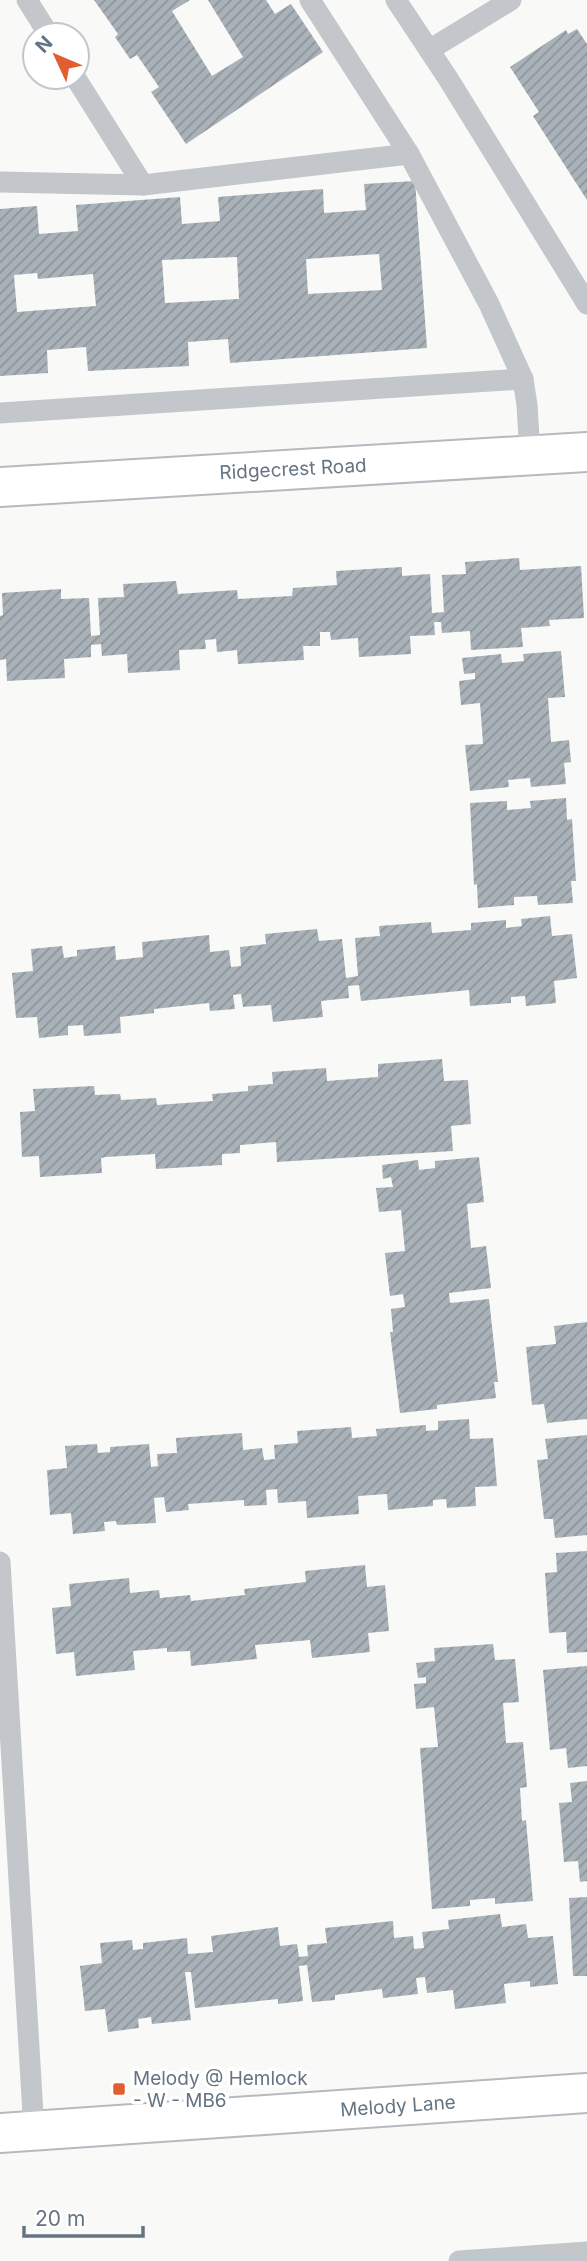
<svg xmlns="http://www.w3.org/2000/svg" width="587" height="2261" font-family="Inter,sans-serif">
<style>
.building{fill:url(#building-hatch);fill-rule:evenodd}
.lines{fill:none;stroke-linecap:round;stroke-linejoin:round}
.secondary-casing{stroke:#b5babf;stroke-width:42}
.lane{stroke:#c3c7cb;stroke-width:21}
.secondary{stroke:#fff;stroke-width:38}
.poi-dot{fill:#e25d2f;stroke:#fff;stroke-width:2.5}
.labels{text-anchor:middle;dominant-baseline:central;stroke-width:7;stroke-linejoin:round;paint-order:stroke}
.street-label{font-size:19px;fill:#657482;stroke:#fff}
.poi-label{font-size:19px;fill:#657482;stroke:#fff;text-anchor:start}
</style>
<defs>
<pattern id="building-hatch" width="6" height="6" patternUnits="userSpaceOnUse" patternTransform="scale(1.75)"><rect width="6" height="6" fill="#a9b2b8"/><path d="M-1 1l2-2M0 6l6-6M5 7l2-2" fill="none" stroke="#8d959b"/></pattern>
</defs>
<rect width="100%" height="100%" fill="#f9f9f7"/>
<g class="building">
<polygon points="94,0 190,0 172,11 212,76 243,57 208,0 266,0 275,14 291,4 323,52 186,144 151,92 159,87 137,55 130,59 115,37 118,34"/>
<polygon points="577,29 587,44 587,200 533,116 539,112 510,67 566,30 568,34"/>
<path d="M415,181L427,348L230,363L228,339L188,342L189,366L88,371L86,347L47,350L48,373L0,376V209L37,206L39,234L78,231L76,205L180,197L182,224L220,221L218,197L323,189L324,213L366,210L364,184ZM379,254L382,290L308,294L306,259ZM237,257L239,299L165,303L162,260ZM37,273L38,279L93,274L96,306L17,312L14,275Z"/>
<polygon points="519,558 520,570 581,566 584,618 549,620 550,626 521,628 523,647 471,650 470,631 442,633 441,622 434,622 435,635 410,636 411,654 359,657 358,638 331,640 330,632 320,632 320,646 303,646 304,660 238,664 237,650 217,652 216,639 205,640 206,649 179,650 180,670 128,673 127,654 102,656 101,644 91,645 91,657 64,659 65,678 7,681 6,659 0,660 0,616 3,615 2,593 61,589 61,599 89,598 91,636 100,635 98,598 124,597 123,584 176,581 178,594 237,590 238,599 292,596 293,588 337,585 336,571 402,567 402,576 430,574 432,613 444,612 442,575 466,574 465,562"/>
<polygon points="561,651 565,697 548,698 551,742 569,740 571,762 564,763 566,784 531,787 530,778 508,780 509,787 470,791 465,745 483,744 480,703 461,705 459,681 475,679 475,673 464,674 462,658 501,654 502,663 524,661 523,654"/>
<polygon points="566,798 567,820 572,819 576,881 571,881 573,903 538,905 537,896 514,897 514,905 478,908 477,884 474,885 470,803 507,801 507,810 531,808 530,801"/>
<polygon points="550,916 552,936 572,934 577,978 554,981 556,1003 526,1006 525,996 511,997 511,1003 470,1006 469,990 361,1001 359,985 348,986 349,998 321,1001 323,1017 273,1022 271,1005 243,1007 241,994 233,995 235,1009 210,1011 209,1003 154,1009 154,1013 120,1017 121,1033 84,1036 83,1025 68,1026 68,1035 39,1038 37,1017 16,1018 12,973 33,971 31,949 62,946 64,958 77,956 77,950 115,946 116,960 143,957 142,942 209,935 210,952 229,950 231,967 241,966 240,947 266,944 265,934 317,929 319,941 342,939 346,978 358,976 355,938 380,936 379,926 431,922 432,933 471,930 471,923 506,920 506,928 522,926 521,919"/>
<polygon points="442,1059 444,1081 468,1080 471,1124 451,1126 453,1151 277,1162 276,1142 240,1145 240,1153 222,1154 222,1165 156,1169 155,1154 106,1157 101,1158 102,1173 40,1177 39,1156 22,1157 20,1112 35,1111 33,1089 94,1086 95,1095 120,1094 121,1100 156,1098 157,1105 213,1101 212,1094 248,1091 248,1086 273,1084 272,1072 326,1068 327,1081 378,1077 378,1064"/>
<polygon points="479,1157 484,1202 467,1204 471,1248 486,1246 491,1288 449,1293 450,1303 489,1299 498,1382 494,1382 496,1398 437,1405 437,1409 400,1413 390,1332 393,1332 391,1309 405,1307 403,1294 390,1296 385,1253 405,1251 401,1210 379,1212 376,1188 393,1187 391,1177 383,1179 382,1165 418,1160 419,1170 435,1168 435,1161"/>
<polygon points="587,1322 587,1419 547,1423 544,1404 532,1405 526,1347 556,1344 554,1326"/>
<polygon points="469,1419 470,1439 493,1438 497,1486 475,1487 476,1506 447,1508 446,1499 433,1500 433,1506 388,1510 387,1494 358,1496 359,1514 307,1518 306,1501 278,1503 277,1489 266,1490 267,1505 244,1506 244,1500 188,1504 189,1510 166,1512 164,1497 154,1498 156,1523 117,1525 116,1521 104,1522 105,1531 73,1534 71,1513 50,1515 47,1470 67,1468 65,1446 97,1444 98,1453 110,1452 110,1447 149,1444 151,1467 158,1466 157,1454 177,1453 176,1438 242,1433 243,1450 262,1448 264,1460 275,1459 274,1445 298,1443 297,1431 351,1427 352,1438 377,1436 376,1429 426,1425 426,1431 438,1430 438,1421"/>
<polygon points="587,1435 587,1535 555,1538 553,1519 544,1519 537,1460 548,1459 545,1439"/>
<polygon points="587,1551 587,1652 567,1653 566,1632 549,1633 545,1573 557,1572 556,1553"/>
<polygon points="365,1565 367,1587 385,1585 389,1631 368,1633 370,1652 312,1658 310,1640 255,1645 257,1659 191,1666 190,1651 167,1652 167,1648 133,1651 135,1670 76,1676 74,1652 56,1654 52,1608 71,1606 69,1584 129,1578 130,1593 159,1590 160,1598 190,1595 191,1601 245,1595 244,1589 306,1582 305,1571"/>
<polygon points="493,1644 495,1660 515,1659 519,1702 503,1703 506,1743 523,1742 527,1787 520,1788 522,1821 526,1820 533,1901 495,1904 495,1898 470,1900 470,1906 432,1909 420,1748 438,1747 434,1707 416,1709 414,1684 426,1683 426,1677 418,1678 416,1663 435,1661 434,1648"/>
<polygon points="587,1666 587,1766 568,1768 566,1748 550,1750 543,1670"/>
<polygon points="587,1781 587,1881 580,1882 578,1861 564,1862 559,1803 572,1802 570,1783"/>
<polygon points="587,1897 587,1976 573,1976 569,1898"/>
<polygon points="500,1914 502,1927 526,1924 528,1938 553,1936 558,1984 530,1987 530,1981 504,1984 506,2003 455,2009 453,1990 427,1993 425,1977 416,1978 418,1994 383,1998 382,1989 335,1995 335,2000 312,2002 307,1965 299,1966 303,2001 278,2004 278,1999 195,2008 191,1972 185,1972 191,2020 152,2024 151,2017 138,2019 139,2028 108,2032 105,2009 85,2011 80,1966 102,1963 100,1943 132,1940 133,1950 143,1949 143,1943 187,1938 188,1954 213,1952 211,1936 278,1927 280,1946 297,1944 299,1957 308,1956 307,1945 327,1943 325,1928 393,1921 394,1938 413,1936 414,1949 424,1948 422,1932 449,1929 448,1920"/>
</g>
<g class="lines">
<defs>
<g id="secondary">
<polyline points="0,487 587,452"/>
<polyline points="0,2133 587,2093"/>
</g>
</defs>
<use href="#secondary" class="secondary-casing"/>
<g class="lane">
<polyline points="27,0 49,35"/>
<polyline points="310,0 409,154 489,304 523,379 527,405 530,455"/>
<polyline points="396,0 449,80 587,304"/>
<polyline points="429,50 511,0"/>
<polyline points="0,182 143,185 75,77"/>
<polyline points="143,185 409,154"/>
<polyline points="0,413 523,379"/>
<polyline points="0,1562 34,2131"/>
<polyline points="459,2261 587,2252"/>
</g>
<use href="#secondary" class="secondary"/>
</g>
<rect class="poi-dot" x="112" y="2082" width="14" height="14" rx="3.5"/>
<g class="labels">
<g class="street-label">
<text transform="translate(293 469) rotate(-3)">Ridgecrest Road</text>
<text transform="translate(398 2106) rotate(-4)">Melody Lane</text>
</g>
<g class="poi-label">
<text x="133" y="2078">Melody @ Hemlock<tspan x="133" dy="22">- W - MB6</tspan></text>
</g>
</g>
<g transform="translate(56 56) rotate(314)"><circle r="33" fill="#ffffff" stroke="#c1c7cd" stroke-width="2"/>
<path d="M0-5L12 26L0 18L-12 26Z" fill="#e25d2f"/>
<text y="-10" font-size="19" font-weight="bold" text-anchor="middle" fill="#657482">N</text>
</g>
<path d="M24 2226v10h119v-10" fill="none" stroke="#657482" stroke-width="3.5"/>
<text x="35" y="2226" font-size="21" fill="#657482" stroke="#ffffff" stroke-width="5" paint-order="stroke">20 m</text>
</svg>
